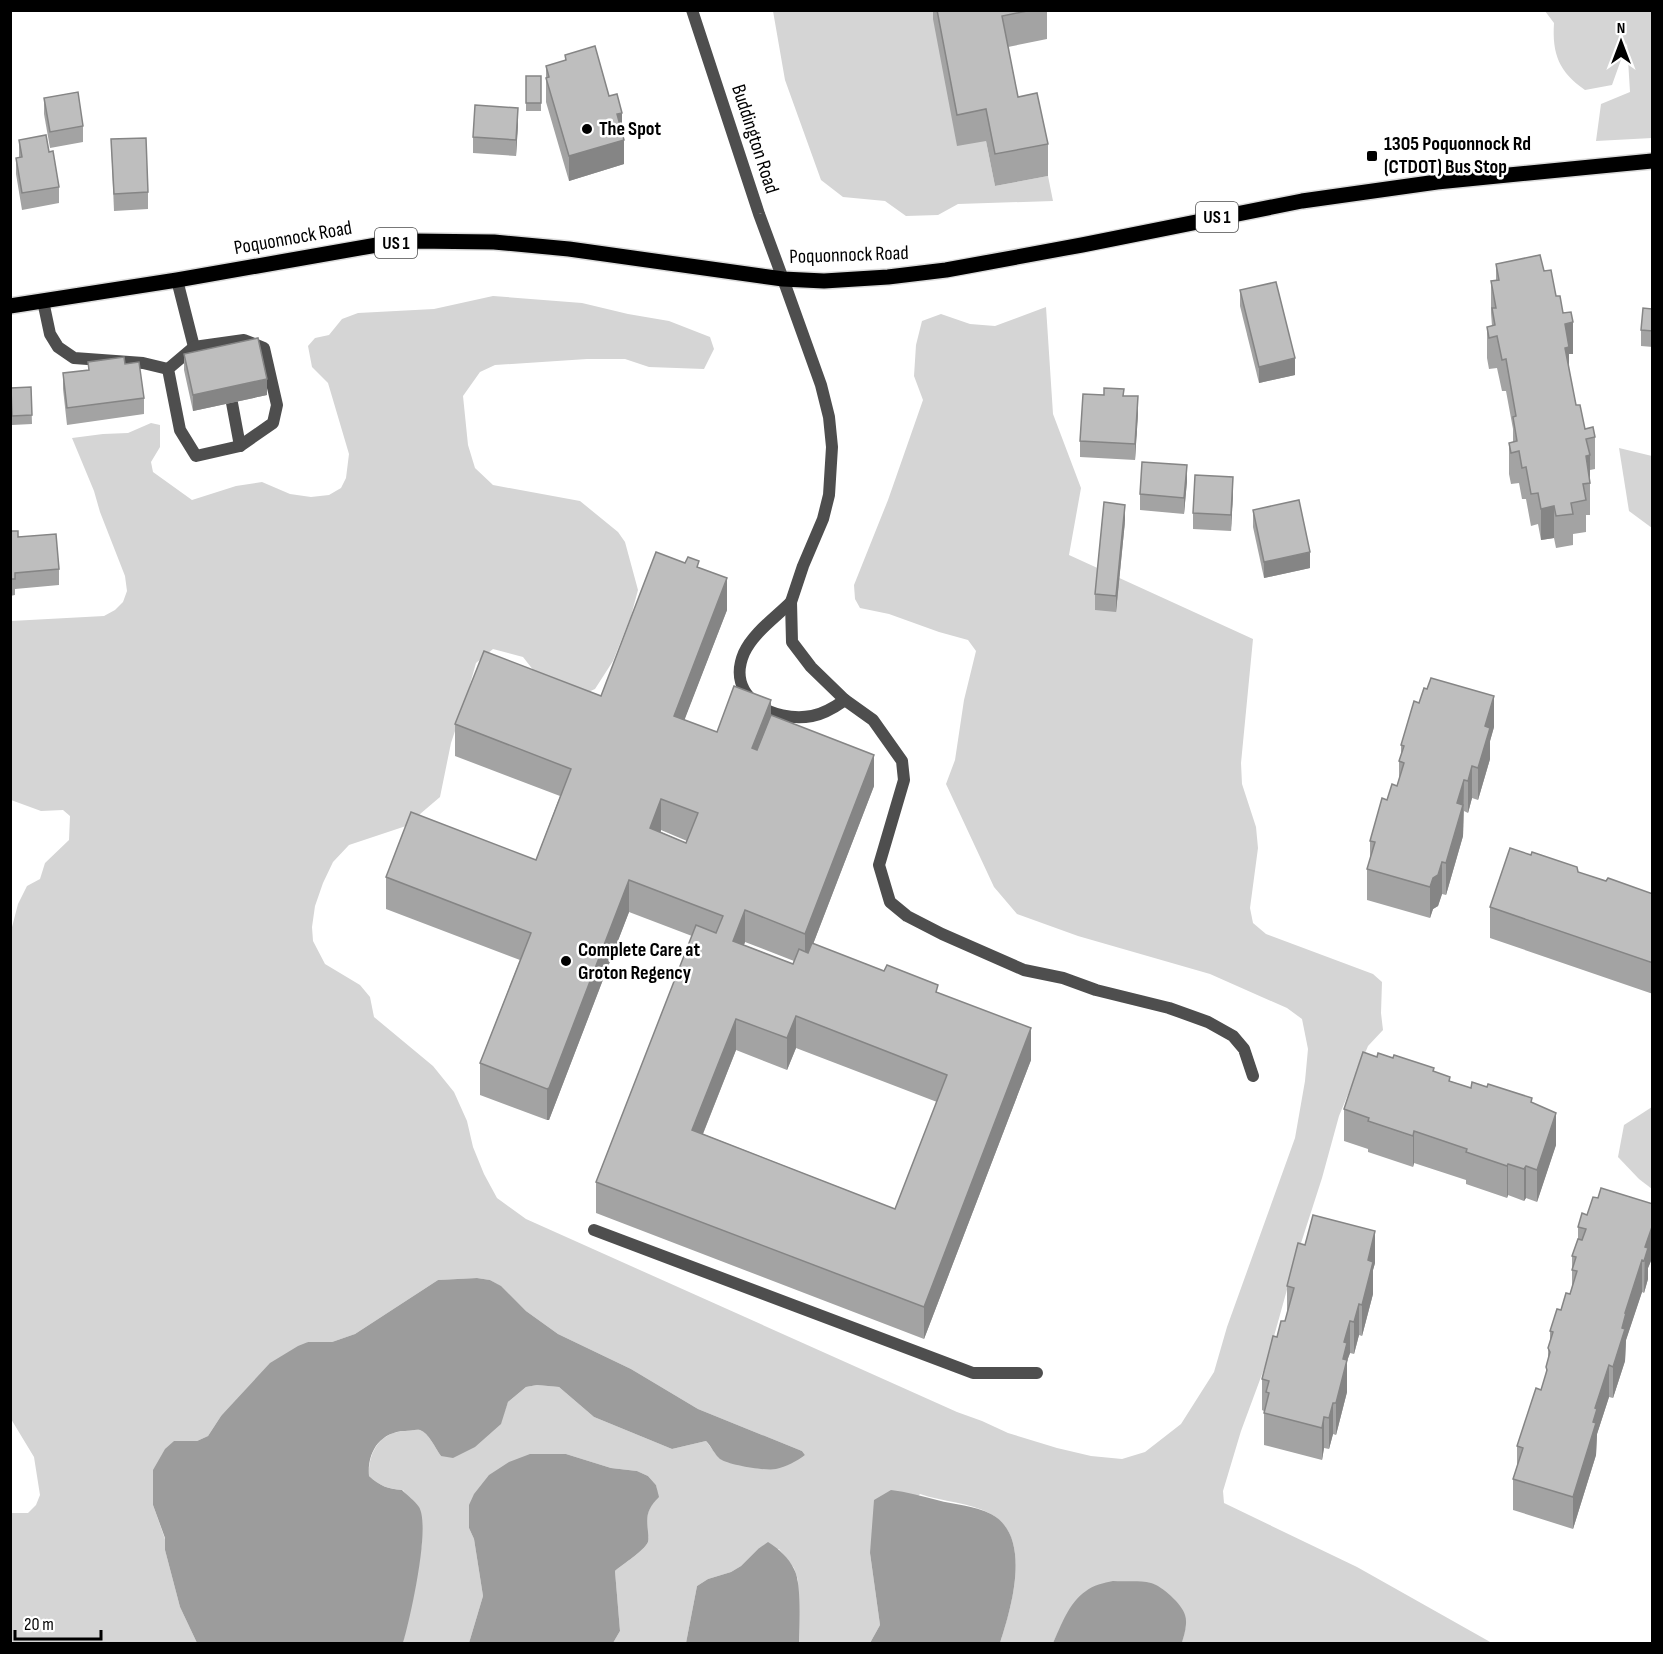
<svg xmlns="http://www.w3.org/2000/svg" width="1663" height="1654" font-family="'Sofia Sans Condensed',sans-serif">
<style>
.green{fill:#d5d5d5}
.water{fill:#9c9c9c}
.lines{fill:none;stroke-linecap:round;stroke-linejoin:round}
.primary-casing{stroke:#dbdbdb;stroke-width:18}
.service{stroke:#4e4e4e;stroke-width:12}
.tertiary{stroke:#4e4e4e;stroke-width:12}
.primary{stroke:#000;stroke-width:15}
.wall{fill:#a3a3a3;fill-rule:evenodd}
.shaded-wall{fill:#858585}
.building{fill:#bebebe;stroke:#858585;stroke-width:1.5;fill-rule:evenodd}
.poi-dot{fill:#000;stroke:#fff;stroke-width:2}
.labels{text-anchor:middle;dominant-baseline:central;stroke-width:5;stroke-linejoin:round;paint-order:stroke}
.shield{fill:#fff;stroke:#4c4c4c;stroke-width:1.5}
.shield-label{font-size:18px;font-weight:bold;fill:#000}
.poi-label{font-size:20px;font-weight:bold;fill:#000;stroke:#fff;text-anchor:start}
.street-label{font-size:20px;fill:#000;stroke:#fff}
</style>
<rect width="100%" height="100%" fill="#fff"/>
<g class="green">
<polygon points="773,11 973,11 986,141 995,186 1048,176 1053,201 958,204 938,215 906,216 885,201 843,197 821,180 785,80"/>
<path d="M1545,11H1652V138L1596,141L1601,104L1630,92L1627,43L1612,85L1585,90C1559,72 1552,54 1554,23Z"/>
<path d="M493,296L582,303L628,314L669,321L710,337L714,349L704,369L649,367L625,359H587L495,365L480,372L463,396L468,445L475,468L493,485L580,501L618,532L625,542L638,590L631,616L613,661L595,689L577,697L541,680L523,657L493,649L476,663L467,695L451,743L440,797L406,826L349,845L333,862L323,883L315,906L312,927L313,941L325,964L360,985L370,997L374,1017L433,1066L454,1092L467,1121L473,1147L484,1174L497,1198L526,1219L957,1412L982,1421L1008,1433L1057,1448L1091,1456L1122,1459L1145,1452L1181,1424L1214,1372L1227,1327L1295,1138L1305,1081L1308,1049L1302,1019L1287,1008L1210,974L1078,936L1017,914L994,887L946,784L955,760L964,700L976,651L968,640L939,632L889,614L860,608L855,599L854,585L888,500L923,400L914,376L916,345L922,321L941,314L970,324L995,326L1046,307L1053,414L1081,488L1069,555L1253,639L1241,763L1242,784L1256,827L1258,848L1250,908L1253,923L1266,934L1373,974L1382,982L1381,1013L1383,1030L1368,1046L1339,1116L1322,1178L1293,1268L1268,1358L1241,1431L1223,1491L1224,1503L1357,1567L1492,1643H1182L1186,1625L1066,1616L1053,1643H1000C1011,1608 1033,1537 991,1514C969,1502 943,1502 920,1494L870,1553L880,1625L870,1643H799L798,1580L794,1568L779,1549H758L741,1566L731,1572L708,1579L697,1586L686,1643H613L620,1631L615,1571C623,1564 644,1551 648,1542C649,1539 648,1535 647,1532C646,1516 647,1509 658,1497L656,1485L648,1476L637,1471L611,1468L566,1454L469,1528L474,1539L483,1596L469,1643H403L422,1543V1519L403,1490C388,1489 380,1486 369,1476C368,1452 380,1432 405,1431C409,1431 416,1429 420,1430C429,1433 435,1448 441,1456L500,1424L508,1402L526,1387L537,1385L559,1387L594,1417L672,1449L706,1441L719,1458L763,1469L805,1455L802,1451L698,1409L631,1369L558,1334L526,1311L500,1286L490,1280L477,1278L438,1280L355,1334L332,1342H308L221,1416L208,1436L197,1441H174L153,1505L165,1539V1550L180,1607L197,1643H11V1513H28L36,1505L40,1495L34,1457L11,1419V931L18,904L27,886L40,879L45,863L69,840L70,816L63,810L41,811L11,800V621L104,616L115,610L123,602L127,591L125,576L100,512L94,491L72,438L103,434L128,433L151,423L160,425V447L151,462L153,472L192,500L236,486L262,482L290,494L311,497L329,495L341,488L346,478L349,454L328,383L312,367L308,346L315,338L329,335L342,319L358,313L434,309Z"/>
<polygon points="1619,448 1652,456 1652,528 1629,511"/>
<polygon points="1652,1107 1652,1189 1639,1179 1618,1157 1624,1125"/>
</g>
<g class="water">
<path d="M477,1278L490,1280L501,1286L526,1311L558,1334L631,1369L698,1409L802,1451L805,1455C797,1461 786,1467 776,1469C765,1471 729,1465 720,1459C715,1455 711,1446 706,1441L672,1449L594,1417L559,1387L537,1385L526,1387L508,1402L501,1424L475,1447L453,1458L441,1456C435,1448 429,1433 420,1430C416,1429 409,1431 405,1431C380,1432 367,1452 369,1476C380,1486 388,1489 402,1490C407,1495 415,1501 419,1507C431,1527 410,1619 403,1643H197L180,1607L165,1550V1538L153,1505V1470L165,1449L174,1441H197L208,1436L221,1416L270,1363L298,1346L308,1342H332L355,1334L438,1280Z"/>
<path d="M530,1454H566L611,1468L637,1471L648,1476L656,1485L659,1497C647,1509 646,1516 648,1532C648,1535 649,1539 648,1542C644,1551 623,1564 615,1571L620,1631L613,1643H469L483,1596L474,1539L469,1528V1505L474,1494L489,1475L509,1462Z"/>
<path d="M891,1490C907,1492 921,1496 937,1500C955,1505 973,1505 991,1514C1033,1536 1011,1609 1000,1643H870L880,1625L870,1553L874,1500Z"/>
<path d="M768,1542C778,1548 789,1558 794,1569C802,1583 799,1626 799,1643H686L697,1586L708,1579L731,1572L741,1566L758,1549Z"/>
<path d="M1113,1581C1125,1582 1139,1580 1151,1583C1162,1586 1182,1604 1185,1615C1188,1624 1184,1635 1182,1643H1053C1061,1626 1069,1602 1086,1591C1093,1585 1104,1583 1113,1581Z"/>
</g>
<g class="lines">
<defs>
<polyline id="primary" points="10,306 177,280 377,245 414,241 494,242 569,249 783,279 824,281 888,277 946,270 1082,245 1302,201 1437,182 1652,161"/>
</defs>
<use href="#primary" class="primary-casing"/>
<g class="service">
<polyline points="783,279 821,385 829,417 832,447 829,495 823,519 803,566 791,602 792,642 811,667 845,700 873,720 902,761 904,780 879,865 890,902 907,916 942,934 1024,970 1063,978 1096,990 1169,1008 1208,1022 1233,1036 1244,1049 1253,1076"/>
<polyline points="177,280 194,347"/>
<polyline points="43,301 50,334 58,347 74,358 143,363 168,369"/>
<polygon points="244,340 264,348 277,405 273,423 240,446 196,456 180,430 168,369 194,347"/>
<polyline points="232,403 240,446"/>
<path d="M791,602C776,617 753,633 744,653C725,697 773,723 812,716C824,714 835,707 845,700"/>
<polyline points="594,1230 973,1373 1037,1373"/>
</g>
<polyline class="tertiary" points="692,10 759,214 783,279"/>
<use href="#primary" class="primary"/>
</g>
<g class="wall">
<polygon points="933,10 1047,10 1047,39 1008,47 1018,97 1048,144 1048,176 995,186 986,141 957,146 933,19"/>
<polygon points="565,55 609,96 622,133 624,164 569,181 546,102 546,66 565,61"/>
<rect x="526" y="76" width="15" height="35"/>
<polygon points="44,98 83,126 83,142 50,148 44,114"/>
<polygon points="518,124 516,156 473,153 473,137"/>
<polygon points="111,139 148,192 148,209 114,211"/>
<polygon points="19,140 49,152 59,187 59,203 22,210 16,174 16,158 19,158"/>
<polygon points="1496,264 1544,271 1563,313 1573,354 1569,354 1569,369 1576,405 1585,429 1595,437 1595,469 1590,470 1590,515 1586,515 1586,532 1573,534 1573,545 1556,548 1554,538 1541,540 1538,524 1531,526 1526,499 1522,499 1519,483 1511,484 1509,474 1509,443 1513,442 1513,429 1506,391 1502,391 1497,368 1489,369 1487,358 1487,327 1492,326 1491,313 1491,281 1496,281"/>
<polygon points="1240,290 1295,375 1259,383 1240,306"/>
<polygon points="1653,302 1653,347 1641,346 1641,330 1652,309"/>
<polygon points="184,354 267,395 193,411 184,370"/>
<polygon points="88,362 125,364 144,398 144,414 67,425 63,389 63,373 88,370"/>
<polygon points="31,387 32,424 12,425 11,396"/>
<polygon points="1124,396 1138,413 1135,460 1080,457 1080,441"/>
<polygon points="1187,481 1184,514 1140,510 1140,494"/>
<polygon points="1233,493 1231,531 1193,529 1193,513"/>
<polygon points="1253,510 1310,568 1264,578 1253,527"/>
<polygon points="1125,521 1116,612 1095,610 1095,594"/>
<polygon points="10,531 59,569 59,585 15,589 15,595 10,596"/>
<path d="M699,568L727,610L684,720L717,732L771,716L874,786L813,944L938,993L1031,1060L924,1339L596,1213V1182L692,936L629,912L549,1120H547L480,1095V1063L520,960L386,909V877L536,860L560,796L455,756V724L601,696ZM661,830L687,841L686,843L661,832ZM745,942L794,961L793,964L744,945ZM796,1048L937,1102L895,1209L703,1134L736,1050L787,1070Z"/>
<polygon points="1494,727 1490,741 1490,759 1478,800 1472,798 1468,813 1464,811 1463,836 1446,895 1442,894 1438,906 1433,909 1430,918 1367,900 1367,869 1370,860 1370,841 1397,786 1399,779 1399,761 1401,756 1401,745"/>
<polygon points="1578,872 1606,881 1653,894 1653,994 1490,938 1490,907"/>
<polygon points="1434,1072 1450,1081 1471,1088 1532,1102 1556,1145 1537,1202 1526,1198 1524,1201 1508,1195 1507,1198 1466,1184 1466,1180 1414,1163 1413,1167 1368,1152 1368,1149 1344,1141 1344,1109"/>
<polygon points="1598,1198 1653,1204 1653,1256 1648,1268 1648,1279 1644,1293 1642,1292 1626,1340 1625,1361 1613,1398 1609,1397 1597,1434 1596,1455 1573,1529 1513,1510 1513,1479 1517,1466 1517,1446 1541,1390 1546,1375 1546,1367 1548,1360 1548,1348 1550,1342 1550,1331 1570,1294 1572,1287 1572,1256 1578,1239 1578,1227"/>
<polygon points="1305,1245 1375,1263 1373,1270 1373,1294 1362,1336 1359,1335 1354,1354 1350,1353 1347,1361 1347,1392 1336,1435 1333,1434 1329,1449 1324,1448 1322,1460 1264,1445 1264,1411 1262,1410 1262,1379 1277,1337 1285,1321 1287,1316 1287,1286"/>
</g>
<g class="shaded-wall">
<polygon points="518,108 518,124 516,156 516,140"/>
<polygon points="622,113 622,137 617,114"/>
<polygon points="624,140 624,164 569,181 569,156"/>
<polygon points="1573,322 1573,354 1569,354 1569,379 1565,380 1565,324"/>
<polygon points="1295,358 1295,375 1259,383 1259,367"/>
<polygon points="267,379 267,395 193,411 193,395"/>
<polygon points="1138,396 1138,413 1135,460 1135,444"/>
<polygon points="1590,455 1590,483 1586,456"/>
<polygon points="1187,465 1187,481 1184,514 1184,498"/>
<polygon points="1233,477 1233,493 1231,531 1231,515"/>
<polygon points="1125,505 1125,521 1116,612 1116,596"/>
<polygon points="1554,506 1554,538 1541,540 1541,509"/>
<polygon points="1310,552 1310,568 1264,578 1264,562"/>
<polygon points="727,578 727,610 674,747 674,716"/>
<polygon points="1494,696 1494,727 1490,741 1490,759 1478,800 1478,768 1485,726"/>
<polygon points="771,700 771,732 752,779 752,748"/>
<polygon points="874,755 874,786 805,965 805,934"/>
<polygon points="1472,766 1472,798 1468,813 1468,781"/>
<polygon points="1464,780 1463,836 1446,895 1446,863 1457,803"/>
<polygon points="661,799 661,830 650,859 650,828"/>
<polygon points="1442,862 1442,894 1438,906 1433,909 1430,918 1430,887 1433,878"/>
<polygon points="629,880 629,912 549,1120 547,1120 547,1089"/>
<polygon points="745,910 745,942 733,972 733,941"/>
<polygon points="796,1016 796,1048 787,1070 787,1038"/>
<polygon points="736,1019 736,1050 692,1161 692,1130"/>
<polygon points="1031,1028 1031,1060 924,1339 924,1307"/>
<polygon points="1556,1113 1556,1145 1537,1202 1537,1170"/>
<polygon points="1414,1131 1414,1163 1413,1167 1413,1136"/>
<polygon points="1508,1164 1508,1195 1507,1198 1507,1166"/>
<polygon points="1526,1166 1526,1198 1524,1201 1524,1169"/>
<polygon points="1653,1224 1653,1256 1648,1268 1648,1279 1644,1293 1645,1247"/>
<polygon points="1375,1231 1375,1263 1373,1270 1373,1294 1362,1336 1362,1305 1368,1260"/>
<polygon points="1642,1260 1642,1292 1626,1340 1625,1361 1613,1398 1613,1367 1625,1313"/>
<polygon points="1359,1304 1359,1335 1354,1354 1354,1322"/>
<polygon points="1350,1321 1350,1353 1347,1361 1347,1392 1336,1435 1336,1403 1344,1342"/>
<polygon points="1609,1365 1609,1397 1597,1434 1596,1455 1573,1529 1573,1497 1593,1422 1595,1408"/>
<polygon points="1333,1403 1333,1434 1329,1449 1329,1418"/>
<polygon points="1324,1417 1324,1448 1322,1460 1322,1428"/>
</g>
<g class="building">
<polygon points="937,10 1032,10 1002,16 1018,97 1037,93 1048,144 995,154 986,109 957,115"/>
<polygon points="595,46 609,96 617,94 622,113 617,114 624,140 569,156 546,78 549,77 546,66 566,60 565,55"/>
<rect x="526" y="76" width="15" height="27"/>
<polygon points="78,92 83,126 50,132 44,98"/>
<polygon points="475,105 518,108 516,140 473,137"/>
<polygon points="46,135 49,152 53,151 59,187 22,193 16,158 22,157 19,140"/>
<polygon points="146,138 148,192 114,194 111,139"/>
<polygon points="1540,255 1544,271 1551,270 1556,296 1560,296 1563,313 1571,312 1573,322 1565,324 1569,347 1565,348 1576,405 1580,405 1585,429 1593,427 1595,437 1586,439 1590,455 1586,456 1590,483 1583,484 1586,500 1571,503 1573,514 1556,516 1554,506 1541,509 1538,493 1531,494 1526,467 1522,468 1519,451 1511,453 1509,443 1517,441 1513,417 1516,416 1506,359 1502,360 1497,336 1489,338 1487,327 1495,325 1492,308 1496,308 1491,281 1499,280 1496,264"/>
<polygon points="1276,282 1295,358 1259,367 1240,290"/>
<polygon points="1653,302 1653,331 1641,330 1643,308 1652,309"/>
<polygon points="258,338 267,379 193,395 184,354"/>
<polygon points="124,357 125,364 139,362 144,398 67,408 63,373 89,370 88,362"/>
<polygon points="31,387 32,415 12,416 11,388"/>
<polygon points="1104,388 1124,389 1123,396 1138,396 1135,444 1080,441 1083,394 1104,395"/>
<polygon points="1142,462 1187,465 1184,498 1140,494"/>
<polygon points="1195,475 1233,477 1231,515 1193,513"/>
<polygon points="1299,500 1310,552 1264,562 1253,510"/>
<polygon points="1104,502 1125,505 1116,596 1095,594"/>
<polygon points="10,531 18,531 18,537 56,534 59,569 15,573 15,579 10,579"/>
<path d="M656,552L685,563L688,557L699,561L697,567L727,578L674,716L717,732L734,686L771,700L752,748L757,750L771,715L874,755L805,934L745,910L733,941L793,964L799,949L808,953L812,943L884,971L887,965L938,985L936,992L1031,1028L924,1307L596,1182L696,925L716,933L723,916L629,880L549,1088L547,1089L480,1063L531,933L386,877L411,812L536,860L571,769L455,724L484,651L601,696ZM661,799L698,813L686,843L650,828ZM796,1016L947,1075L895,1209L692,1130L736,1019L787,1038Z"/>
<polygon points="1431,678 1494,696 1485,726 1490,728 1478,768 1472,766 1468,781 1464,780 1457,803 1463,805 1446,863 1442,862 1438,875 1433,878 1430,887 1367,869 1375,842 1370,841 1382,798 1387,800 1392,784 1397,786 1404,763 1399,761 1404,746 1401,745 1414,701 1419,703 1424,688 1427,689"/>
<polygon points="1510,848 1531,855 1532,852 1577,867 1578,872 1606,881 1608,878 1653,894 1653,963 1490,907"/>
<polygon points="1363,1052 1377,1057 1378,1053 1393,1058 1394,1055 1434,1068 1433,1071 1450,1077 1449,1081 1471,1088 1472,1082 1487,1087 1488,1084 1532,1098 1531,1102 1556,1113 1537,1170 1526,1166 1524,1169 1508,1164 1507,1166 1466,1152 1467,1149 1414,1131 1413,1136 1368,1121 1369,1118 1344,1109"/>
<polygon points="1601,1188 1653,1204 1653,1224 1645,1247 1648,1248 1644,1261 1642,1260 1625,1313 1626,1313 1622,1328 1625,1329 1613,1367 1609,1365 1595,1408 1597,1409 1593,1422 1596,1423 1573,1497 1513,1479 1523,1448 1517,1446 1536,1388 1541,1390 1547,1370 1546,1367 1550,1352 1548,1348 1553,1332 1550,1331 1557,1309 1561,1310 1566,1293 1570,1294 1577,1271 1572,1270 1576,1257 1572,1256 1578,1239 1582,1240 1586,1229 1578,1227 1582,1213 1587,1215 1593,1197 1598,1198"/>
<polygon points="1313,1215 1375,1231 1368,1260 1373,1262 1362,1305 1359,1304 1354,1322 1350,1321 1344,1342 1347,1343 1343,1359 1347,1360 1336,1403 1333,1403 1329,1418 1324,1417 1322,1428 1264,1413 1269,1393 1266,1392 1269,1381 1262,1379 1273,1336 1277,1337 1281,1321 1285,1321 1294,1288 1287,1286 1298,1243 1305,1245"/>
</g>
<g class="poi-dot">
<circle cx="587" cy="129" r="6"/>
<rect x="1366" y="150" width="12" height="12" rx="3"/>
<circle cx="566" cy="961" r="6"/>
</g>
<g class="labels">
<g class="shield">
<rect x="1196" y="202" width="42" height="30" rx="4.5"/>
<rect x="375" y="228" width="42" height="30" rx="4.5"/>
</g>
<g class="shield-label">
<text x="1217" y="217">US 1</text>
<text x="396" y="243">US 1</text>
</g>
<g class="poi-label">
<text x="599" y="129">The Spot</text>
<text x="1384" y="144">1305 Poquonnock Rd<tspan x="1384" dy="23">(CTDOT) Bus Stop</tspan></text>
<text x="578" y="950">Complete Care at<tspan x="578" dy="23">Groton Regency</tspan></text>
</g>
<g class="street-label">
<text transform="translate(755 139) rotate(72)">Buddington Road</text>
<text transform="translate(293 238) rotate(-10)">Poquonnock Road</text>
<text transform="translate(849 255) rotate(-2)">Poquonnock Road</text>
</g>
</g>
<rect width="1663" height="1654" fill="none" stroke="#000000" stroke-width="24"/>
<g transform="translate(1621 42)" stroke="#ffffff" stroke-width="4.5" paint-order="stroke">
<path d="M0-4.5L10 22L0 15L-10 22Z" fill="#000000"/>
<text y="-9" font-size="16" font-weight="bold" text-anchor="middle" fill="#000000">N</text>
</g>
<path d="M15 1630v9h86v-9" fill="none" stroke="#000000" stroke-width="3"/>
<text x="24" y="1630" font-size="18" fill="#000000" stroke="#ffffff" stroke-width="4.5" paint-order="stroke">20 m</text>
</svg>
